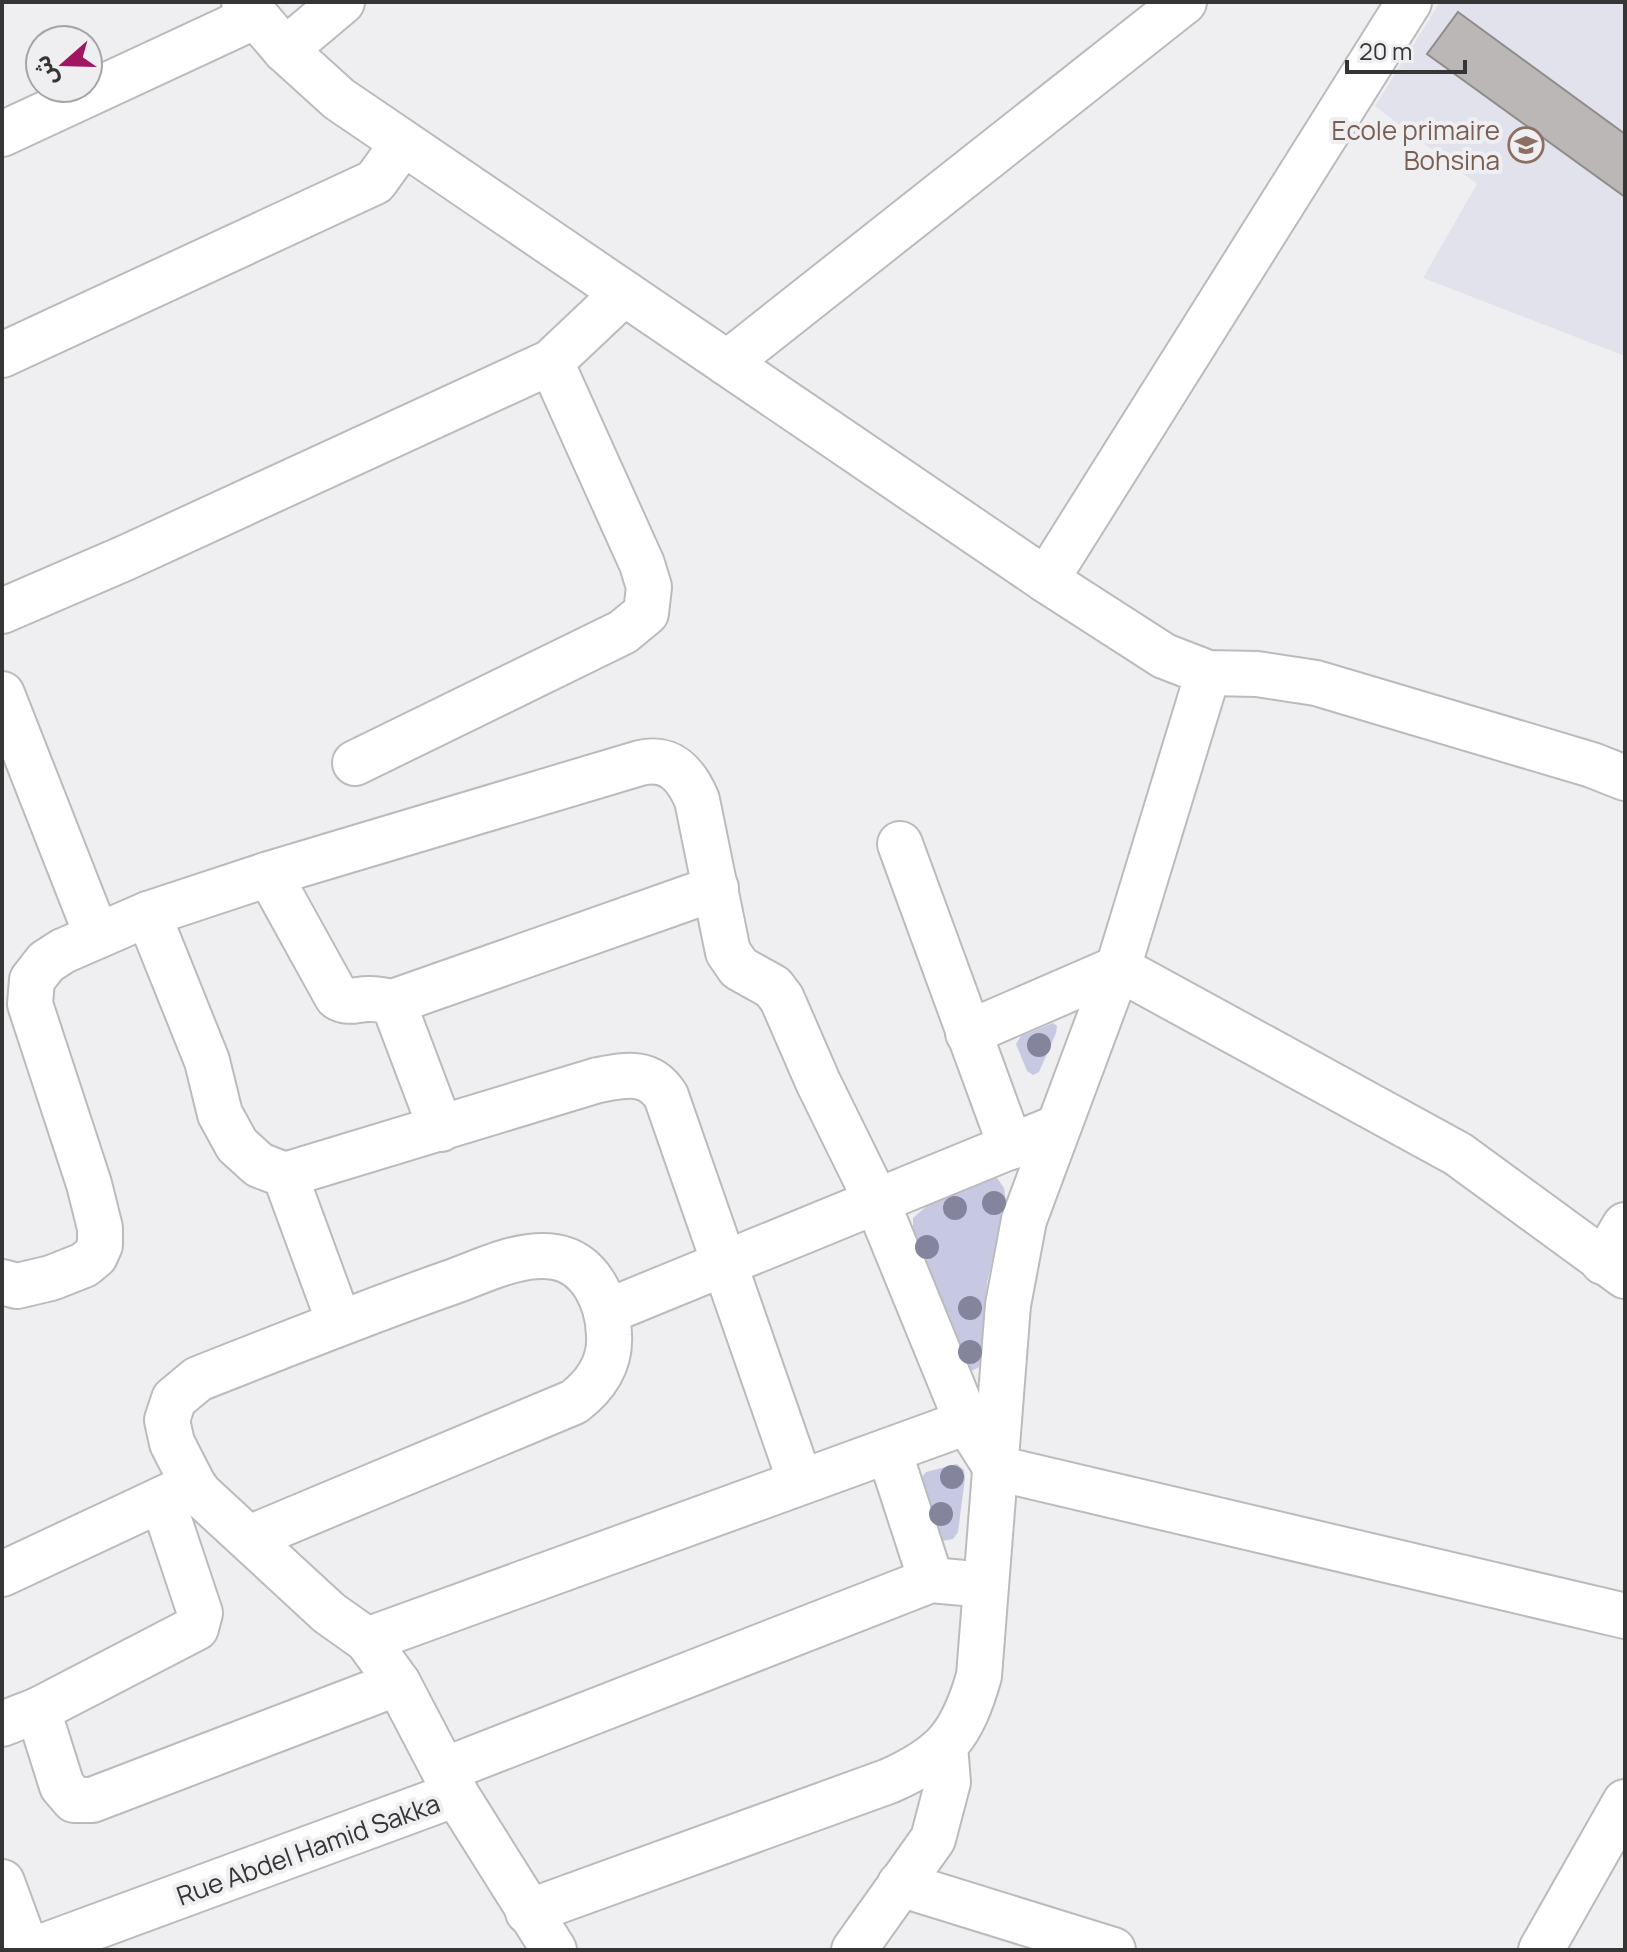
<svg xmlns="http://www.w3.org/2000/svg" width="1627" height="1952" font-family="Manrope,'Noto Sans Arabic',sans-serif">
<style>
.built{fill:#e1e2ec}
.green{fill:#c7c8e1}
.building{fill:#bab7b6;stroke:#8f8c8c;stroke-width:2}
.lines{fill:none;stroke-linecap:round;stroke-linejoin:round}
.street-casing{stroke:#bbbbbe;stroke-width:48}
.street{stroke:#fff;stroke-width:44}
.tree{fill:#85849d}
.labels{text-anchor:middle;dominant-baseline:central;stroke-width:8;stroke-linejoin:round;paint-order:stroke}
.education-label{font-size:26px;fill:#785e54;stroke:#efeff2;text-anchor:end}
.street-label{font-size:26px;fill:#353536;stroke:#efeff2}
</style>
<rect width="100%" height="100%" fill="#efeff2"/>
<polygon class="built" points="1440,2 1625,2 1625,356 1423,278 1477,184 1375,106"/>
<g class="green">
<polygon points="1053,1023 1057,1026 1056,1033 1039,1072 1033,1075 1027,1071 1016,1044 1021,1036"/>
<polygon points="991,1177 997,1178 1004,1188 1006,1201 987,1283 983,1361 978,1368 970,1371 960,1366 913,1234 913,1218 928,1205"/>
<polygon points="957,1464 964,1470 965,1478 958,1532 953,1539 942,1541 937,1538 918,1482 926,1472"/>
</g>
<polygon class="building" points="1458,12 1625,134 1625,197 1427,54"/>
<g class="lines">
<defs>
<g id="street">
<polyline points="244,2 285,50 339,99 1046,580 1164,656 1208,673 1257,674 1316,683 1592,765 1625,778"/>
<polyline points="285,50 342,2"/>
<polyline points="2,134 256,16"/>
<polyline points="2,355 375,182 403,143"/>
<polyline points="727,363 1184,2"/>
<polyline points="1046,580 1409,2"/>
<polyline points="2,611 125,558 551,362 624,293"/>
<polyline points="2,694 97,936"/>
<polyline points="355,763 623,632 646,613 649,587 642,564 551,362"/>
<polyline points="900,844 1011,1147"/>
<path d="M269,874L337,997C349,1005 358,998 371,999C378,999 386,1001 393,1002L716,888"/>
<polyline points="148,914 207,1061 220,1114 237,1145 259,1165 285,1175 339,1322"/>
<polyline points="393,1002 441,1129"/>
<polyline points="968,1033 1118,968 1458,1154 1625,1276"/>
<path d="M285,1175L598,1080C625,1075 649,1069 666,1096L800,1481"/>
<polyline points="1603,1262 1625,1225"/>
<path d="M2,1282L17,1286L51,1278L84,1265L95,1256L100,1245V1228L89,1184L30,1004L32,980L46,962L63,951L148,914L269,874L640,763C670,756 686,774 697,800L728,952L739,968L773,987L782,999L818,1082L877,1202L967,1422L996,1468L1625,1616"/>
<polyline points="606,1312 1058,1127"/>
<polyline points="889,1451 931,1580"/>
<path d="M249,1538L574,1402C595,1386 611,1364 609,1335C608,1302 591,1263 555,1257C520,1251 481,1272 449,1283C364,1313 282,1346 198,1379L174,1399L167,1420L172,1443L193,1484L200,1494L329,1613L367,1640L398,1683L456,1794"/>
<polyline points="2,1574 188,1487"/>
<polyline points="367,1640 967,1422"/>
<polyline points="38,1710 62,1786 74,1800 92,1800 398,1683"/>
<polyline points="2,1724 38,1710 196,1628 200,1613 162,1499"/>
<polyline points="444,1770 931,1580 986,1585"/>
<polyline points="2,1882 27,1950"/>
<polyline points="900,1884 1113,1950"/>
<path d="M528,1912L889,1781C945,1756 962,1735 979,1676L1008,1305L1024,1220L1118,968L1208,673"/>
<polyline points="33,1950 456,1794 554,1950"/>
<polyline points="854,1950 933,1839 948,1782 945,1746"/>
<polyline points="1541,1950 1625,1802"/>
</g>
</defs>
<use href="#street" class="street-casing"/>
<use href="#street" class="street"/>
</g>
<g class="tree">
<circle cx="1039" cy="1045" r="12"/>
<circle cx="994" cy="1203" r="12"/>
<circle cx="955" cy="1208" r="12"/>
<circle cx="927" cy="1247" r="12"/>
<circle cx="970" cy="1308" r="12"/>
<circle cx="970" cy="1352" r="12"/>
<circle cx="952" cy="1477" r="12"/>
<circle cx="941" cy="1514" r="12"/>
</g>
<defs>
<symbol id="school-ring" viewBox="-11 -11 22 22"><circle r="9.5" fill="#efeff2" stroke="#8d6e63" stroke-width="1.5"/><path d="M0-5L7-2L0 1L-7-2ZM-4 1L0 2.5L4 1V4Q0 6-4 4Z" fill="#8d6e63"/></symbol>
</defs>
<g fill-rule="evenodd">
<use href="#school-ring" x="1506" y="125" width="40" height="40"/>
</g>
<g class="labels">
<g class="education-label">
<text x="1500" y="130">Ecole primaire<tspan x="1500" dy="30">Bohsina</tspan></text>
</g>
<g class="street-label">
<text transform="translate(308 1849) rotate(-20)">Rue Abdel Hamid Sakka</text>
</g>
</g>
<rect width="1627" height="1952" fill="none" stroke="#353536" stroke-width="8"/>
<g transform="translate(64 64) rotate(250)"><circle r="38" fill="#efeff2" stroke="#a5a5a7" stroke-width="2"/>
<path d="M0-6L14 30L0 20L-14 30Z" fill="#a11661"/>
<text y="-12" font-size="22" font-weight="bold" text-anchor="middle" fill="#353536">ش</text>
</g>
<path d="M1347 60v12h118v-12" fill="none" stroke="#353536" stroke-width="4"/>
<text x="1359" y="60" font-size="24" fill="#353536" stroke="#efeff2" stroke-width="6" paint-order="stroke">20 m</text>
</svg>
